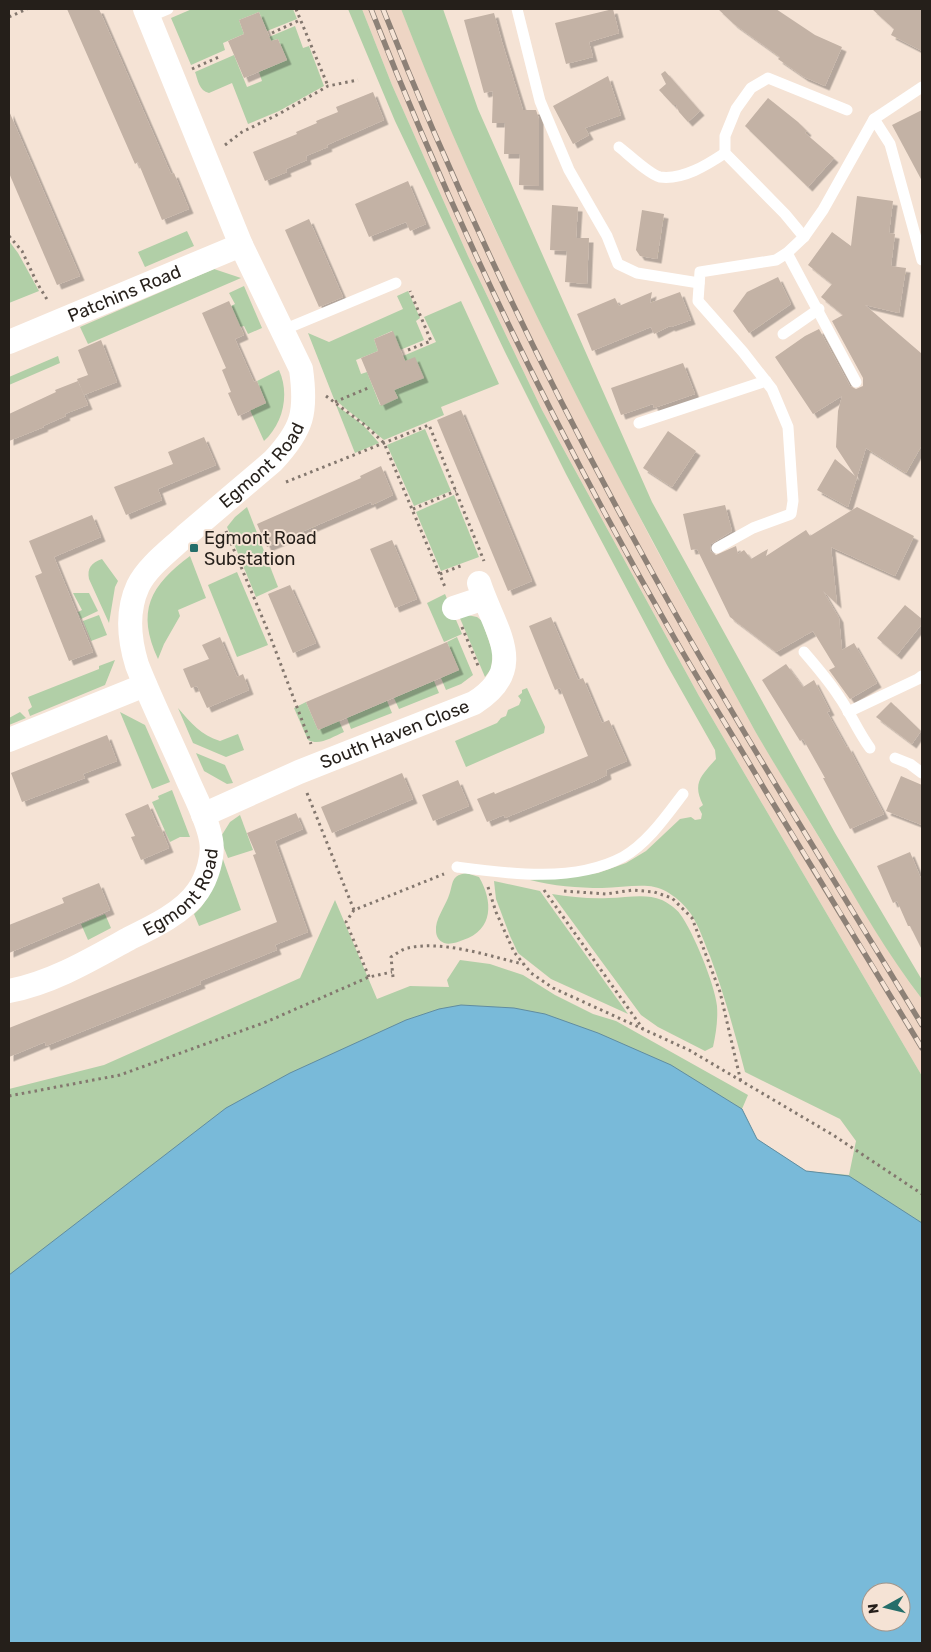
<svg xmlns="http://www.w3.org/2000/svg" width="931" height="1652" font-family="Rubik,sans-serif">
<style>
.built{fill:#eed5c4}
.green{fill:#b1cfa7;fill-rule:evenodd}
.water{fill:#79bad9;stroke:#608ca0;fill-rule:evenodd}
.building{fill:#c3b2a5;filter:url(#shadow)}
.lines{fill:none;stroke-linecap:round;stroke-linejoin:round}
.path{stroke:#83776e;stroke-width:3;stroke-dasharray:2.5 4;stroke-linecap:butt}
.lane{stroke:#fff;stroke-width:11}
.street{stroke:#fff;stroke-width:24}
.rail-casing{stroke:#8d8177;stroke-width:5.5}
.rail{stroke:#f5e3d5;stroke-width:4;stroke-dasharray:11;stroke-linecap:butt}
.poi-dot{fill:#246e6a;stroke:#f5e3d5;stroke-width:2}
.labels{text-anchor:middle;dominant-baseline:central;stroke-width:4;stroke-linejoin:round;paint-order:stroke}
.street-label{font-size:18px;fill:#251f1a;stroke:#f5e3d5}
.poi-label{font-size:18px;fill:#251f1a;stroke:#f5e3d5;text-anchor:start}
</style>
<defs>
<filter id="shadow"><feDropShadow dx="4.5" dy="4.5" stdDeviation="0" flood-color="#0004"/></filter>
</defs>
<rect width="100%" height="100%" fill="#f5e3d5"/>
<polygon class="built" points="362,9 401,9 442,110 490,219 558,359 653,543 755,731 850,889 909,982 922,999 922,1076 699,696 542,410 468,256 392,85"/>
<g class="green">
<polygon points="192,9 293,9 297,19 267,31 259,12 239,20 244,34 223,43 225,50 191,65 171,18"/>
<path d="M348,9H362L392,85L468,256L542,410L699,696L922,1076V1643H9V1089L104,1065L300,978L335,900L377,999L410,986L449,987L447,980L460,960L490,964L523,975L555,995L593,1014L616,1021L748,1095L742,1109L757,1139L806,1171L849,1175L856,1141L840,1119L745,1072C735,1033 724,994 710,956C704,942 699,926 691,914C681,900 665,887 648,886C633,885 617,888 602,888C578,888 553,886 530,880L598,873L626,863L646,851L680,819L691,817L695,820L701,819L702,814L699,808L703,805C692,783 701,776 716,759L715,750L667,665L566,474L505,352L395,121ZM871,1592H901V1622H871Z"/>
<path d="M401,9H443L478,109L652,502L835,833L922,980V999C888,955 859,904 831,857C806,815 780,774 755,731C739,702 723,672 707,642C595,436 486,228 401,9Z"/>
<path d="M295,26L303,48L309,46L324,86L279,111L248,124L232,83L209,93C199,91 198,80 195,72L234,55L247,87L262,81L259,72L287,60L278,39L271,41L269,37Z"/>
<polygon points="187,231 194,246 145,267 138,252"/>
<polygon points="9,241 18,253 39,291 9,303"/>
<polygon points="214,269 241,278 88,344 80,327"/>
<polygon points="244,286 262,328 248,334 244,326 240,327 231,306 235,304 229,293"/>
<polygon points="408,291 420,318 416,321 424,340 400,350 392,331 374,339 378,351 356,360 361,374 367,372 380,405 398,398 394,390 423,378 405,361 403,356 436,342 424,317 461,301 499,384 441,407 444,415 384,440 334,399 308,333 329,342 403,309 397,296"/>
<polygon points="58,356 60,363 9,385 9,377"/>
<path d="M279,370C290,394 283,424 264,441L250,410L266,403L257,381Z"/>
<polygon points="336,405 363,425 379,443 355,453"/>
<polygon points="425,429 451,491 414,506 387,445"/>
<polygon points="454,495 479,557 441,571 416,512"/>
<polygon points="247,507 278,587 256,597 227,527 235,517"/>
<path d="M190,556L206,598L178,610L180,616L164,644L158,659C136,611 150,586 190,556Z"/>
<path d="M102,559L118,581L115,587L109,623L89,579C87,568 91,563 102,559Z"/>
<polygon points="237,572 268,645 237,657 208,585"/>
<polygon points="73,593 89,593 98,611 81,619 78,612 82,610"/>
<polygon points="445,594 462,634 444,642 427,603"/>
<polygon points="99,615 107,635 91,641 83,621"/>
<polygon points="467,615 477,617 482,621 493,653 491,669 485,677 459,616"/>
<polygon points="457,637 473,675 461,684 446,690 441,678 459,670 447,642"/>
<polygon points="115,660 105,685 30,716 28,710 32,707 28,697 99,669 99,666"/>
<polygon points="434,681 439,693 399,709 394,698"/>
<polygon points="527,688 545,727 544,733 466,767 455,741 497,723 501,718 506,716 508,710 519,705 521,700 518,696 522,693 522,690"/>
<polygon points="387,701 392,713 351,729 347,718"/>
<path d="M306,702L318,730L339,721L344,732C332,737 320,746 308,740L294,708Z"/>
<path d="M178,708C191,723 201,735 220,741L238,734L244,750L226,757L193,743Z"/>
<polygon points="20,712 26,718 9,725 9,718"/>
<polygon points="120,712 145,725 170,782 152,789"/>
<polygon points="196,753 225,765 233,783 227,784 204,771"/>
<polygon points="172,790 190,837 180,837 170,842 152,802 159,799 158,796"/>
<polygon points="240,815 253,850 228,858 220,838 230,822"/>
<path d="M220,851L241,910L199,926L194,914C213,899 215,873 220,851Z"/>
<path d="M466,873L479,877C493,901 494,930 463,940C458,942 450,945 444,943C439,941 436,936 436,931C435,920 444,908 448,898C454,885 449,876 466,873Z"/>
<polygon points="494,881 540,891 628,1014 551,979 518,953 510,936 496,899"/>
<path d="M552,894C571,897 590,899 609,898C627,898 645,893 662,900C668,903 677,909 680,914C693,931 715,985 717,1006C718,1020 716,1033 713,1047L705,1051L658,1027L641,1015Z"/>
<polygon points="105,914 111,928 88,940 81,924"/>
</g>
<path class="water" d="M461,1005L514,1008L545,1014L598,1033L671,1065L742,1109L757,1139L806,1171L849,1176L922,1223V1643H9V1275L226,1108L290,1073L406,1020L439,1009ZM871,1592H901V1622H871Z"/>
<g class="building">
<polygon points="67,9 99,9 171,174 174,173 189,209 162,220 138,162 135,164"/>
<polygon points="613,9 619,33 589,42 593,57 566,64 555,23"/>
<polygon points="718,9 776,9 815,35 842,47 825,86 804,77 778,59 780,57 734,24"/>
<polygon points="872,9 922,9 922,51 891,35 894,29"/>
<polygon points="259,12 271,41 278,39 287,60 244,78 228,41 244,34 239,20"/>
<polygon points="494,13 502,42 523,110 536,110 539,119 539,186 519,185 520,154 504,154 505,123 492,123 493,91 484,93 464,20"/>
<polygon points="665,71 700,111 688,122 679,112 676,105 673,105 659,90 666,84 661,74"/>
<polygon points="608,76 621,115 585,128 589,135 573,144 553,106"/>
<polygon points="373,92 384,120 327,145 328,147 306,156 307,160 286,169 287,172 265,181 253,152 297,134 296,132 317,123 316,121 338,112 336,107"/>
<polygon points="768,98 798,122 807,131 805,133 834,158 808,187 745,126"/>
<polygon points="922,110 922,181 892,125"/>
<polygon points="9,111 80,276 57,285 9,173"/>
<polygon points="408,181 426,224 410,231 406,222 369,237 355,204"/>
<polygon points="857,196 893,201 889,233 895,234 891,266 906,268 899,313 865,305 922,354 922,445 906,473 866,448 848,507 817,490 835,459 855,476 836,447 838,411 842,396 813,414 775,357 805,336 819,329 850,386 856,389 863,386 863,378 832,321 843,315 821,297 832,284 808,265 832,232 851,246"/>
<polygon points="552,205 578,207 576,238 589,238 587,284 565,282 567,251 550,250"/>
<polygon points="642,210 664,214 657,259 640,256 636,250"/>
<polygon points="309,219 343,297 319,307 285,230"/>
<polygon points="778,277 791,304 749,333 733,311 747,292"/>
<polygon points="652,292 650,303 680,292 691,320 671,327 670,326 654,334 651,327 592,351 577,314 615,298 619,306"/>
<polygon points="229,301 244,335 235,339 254,382 257,381 266,403 238,416 228,393 231,392 222,370 226,368 202,313"/>
<polygon points="393,331 405,361 415,357 424,378 394,390 398,398 381,406 361,358 378,351 374,339"/>
<polygon points="101,340 117,382 84,395 77,379 88,375 78,350"/>
<polygon points="683,363 695,394 654,408 653,404 621,415 611,388"/>
<polygon points="78,381 88,405 65,414 66,416 43,426 44,427 9,441 9,414 56,392 55,390"/>
<polygon points="461,410 532,581 508,591 437,420"/>
<polygon points="668,431 696,451 672,487 643,468"/>
<polygon points="204,437 216,465 158,489 162,500 126,515 114,487 173,464 168,452"/>
<polygon points="381,466 393,495 372,505 371,502 267,547 257,524 361,478 360,476"/>
<polygon points="725,505 732,531 711,544 710,551 716,555 736,546 738,554 744,550 751,559 768,549 766,556 806,530 810,536 857,507 914,536 895,576 831,547 837,604 823,591 839,618 842,650 854,643 877,683 850,699 829,670 835,667 813,631 776,652 730,617 697,549 691,550 683,514"/>
<polygon points="92,515 101,537 54,557 93,652 69,661 35,576 42,573 29,541"/>
<polygon points="392,540 417,599 395,608 370,549"/>
<polygon points="290,585 316,643 293,653 268,594"/>
<polygon points="905,605 922,619 922,624 897,655 877,638"/>
<polygon points="551,617 578,680 583,678 602,723 609,720 627,761 606,770 607,775 595,781 505,818 504,815 487,822 477,799 494,792 495,794 588,756 560,688 555,690 529,626"/>
<polygon points="220,637 237,677 243,674 249,690 207,708 197,686 191,688 183,669 209,659 202,645"/>
<polygon points="447,642 459,670 318,730 306,702"/>
<polygon points="786,664 803,687 814,680 830,711 827,712 847,748 848,746 884,814 850,829 823,778 825,778 803,739 800,741 762,680"/>
<polygon points="891,702 921,731 912,744 876,717"/>
<polygon points="107,735 117,761 83,774 85,778 22,802 11,773"/>
<polygon points="402,773 413,799 332,833 321,807"/>
<polygon points="901,776 922,785 922,825 886,811"/>
<polygon points="458,780 469,806 433,821 422,795"/>
<polygon points="148,804 158,827 160,826 169,848 141,860 131,837 135,836 125,814"/>
<polygon points="296,813 303,829 275,841 308,932 275,945 277,950 200,981 201,984 46,1046 45,1042 9,1057 9,1028 277,922 253,855 256,854 247,833"/>
<polygon points="910,852 922,881 922,950 910,926 908,926 897,901 893,903 877,866"/>
<polygon points="99,883 110,910 9,953 9,925 64,903 62,898"/>
</g>
<g class="lines">
<g class="path">
<polyline points="296,9 328,86"/>
<polyline points="9,17 27,9"/>
<polyline points="272,33 300,20"/>
<polyline points="192,69 221,56"/>
<polyline points="225,145 242,132 279,114 328,86 358,80"/>
<polyline points="9,236 22,251 37,283 48,301"/>
<polyline points="408,350 431,341 410,291"/>
<polyline points="326,396 366,426 384,443 445,587"/>
<polyline points="335,402 368,388"/>
<polyline points="286,482 429,425 484,561"/>
<polyline points="413,509 456,491"/>
<polyline points="226,531 270,636 311,744"/>
<polyline points="440,574 463,565"/>
<polyline points="462,627 479,668"/>
<polyline points="307,793 354,910"/>
<polyline points="488,887 496,912 514,952 531,973 553,988 689,1050 833,1135 922,1194"/>
<polyline points="544,890 643,1029"/>
<polyline points="564,891 606,894 633,890 654,892 672,898 692,918 720,992 741,1082"/>
<polyline points="369,977 346,922 354,910 444,874"/>
<path d="M393,977L391,957C396,954 402,949 408,948C443,940 489,956 523,964"/>
<polyline points="9,1096 120,1075 266,1022 369,977 392,972"/>
</g>
<g class="lane">
<polyline points="517,9 540,101 569,170 607,236 618,264 637,273 699,283"/>
<polyline points="149,17 168,9"/>
<polyline points="874,119 922,87"/>
<path d="M619,147C628,154 650,175 660,177C683,180 707,165 725,153"/>
<polyline points="804,237 785,214 725,153 725,136 736,109 751,88 768,78 847,110"/>
<polyline points="787,253 856,382"/>
<polyline points="283,330 396,283"/>
<polyline points="783,334 819,309"/>
<polyline points="639,423 766,381"/>
<polyline points="717,548 753,528 791,514 793,501 788,427 772,389 743,352 698,301 700,272 776,260 787,253 804,237 823,210 874,119 890,144 922,260"/>
<path d="M804,652C817,667 829,681 840,698C851,714 858,732 870,748"/>
<polyline points="848,712 918,679 922,676"/>
<polyline points="895,758 910,764 922,773"/>
<path d="M457,867C510,874 574,883 623,857C647,844 667,815 683,794"/>
</g>
<g class="street">
<path id="s1" d="M9,342L241,245"/>
<polyline points="454,608 484,598"/>
<polyline points="9,740 145,685"/>
<path id="s2" d="M203,815L299,772L474,703C530,668 494,630 479,583"/>
<path id="s3" d="M9,991C52,983 92,959 130,938C153,927 184,912 198,891C207,878 214,856 211,840C207,818 195,797 186,776C170,739 152,703 137,665C129,639 126,612 138,586C147,567 170,550 185,536C214,511 244,486 273,461C303,429 307,412 301,369L241,245L145,9"/>
</g>
<defs>
<g id="rail">
<path d="M371,9C455,224 556,432 671,632C701,685 734,737 765,790C818,876 870,962 922,1048"/>
<path d="M383,9C457,196 544,376 641,552C729,713 827,868 922,1025"/>
</g>
</defs>
<use href="#rail" class="rail-casing"/>
<use href="#rail" class="rail"/>
</g>
<rect class="poi-dot" x="189" y="543" width="10" height="10" rx="2.5"/>
<g class="labels">
<g class="street-label">
<text stroke="none"><textPath href="#s1" startOffset="125">Patchins Road</textPath></text>
<text stroke="none"><textPath href="#s3" startOffset="715">Egmont Road</textPath></text>
<text stroke="none"><textPath href="#s2" startOffset="208">South Haven Close</textPath></text>
<text stroke="none"><textPath href="#s3" startOffset="205">Egmont Road</textPath></text>
</g>
<g class="poi-label">
<text x="204" y="538">Egmont Road<tspan x="204" dy="21">Substation</tspan></text>
</g>
</g>
<rect width="931" height="1652" fill="none" stroke="#251f1a" stroke-width="20"/>
<g transform="translate(886 1607) rotate(262)"><circle r="24" fill="#f5e3d5" stroke="#a2958a"/>
<path d="M0-4L9 19L0 12L-9 19Z" fill="#246e6a"/>
<text y="-8" font-size="14" font-weight="bold" text-anchor="middle" fill="#251f1a">N</text>
</g>
</svg>
